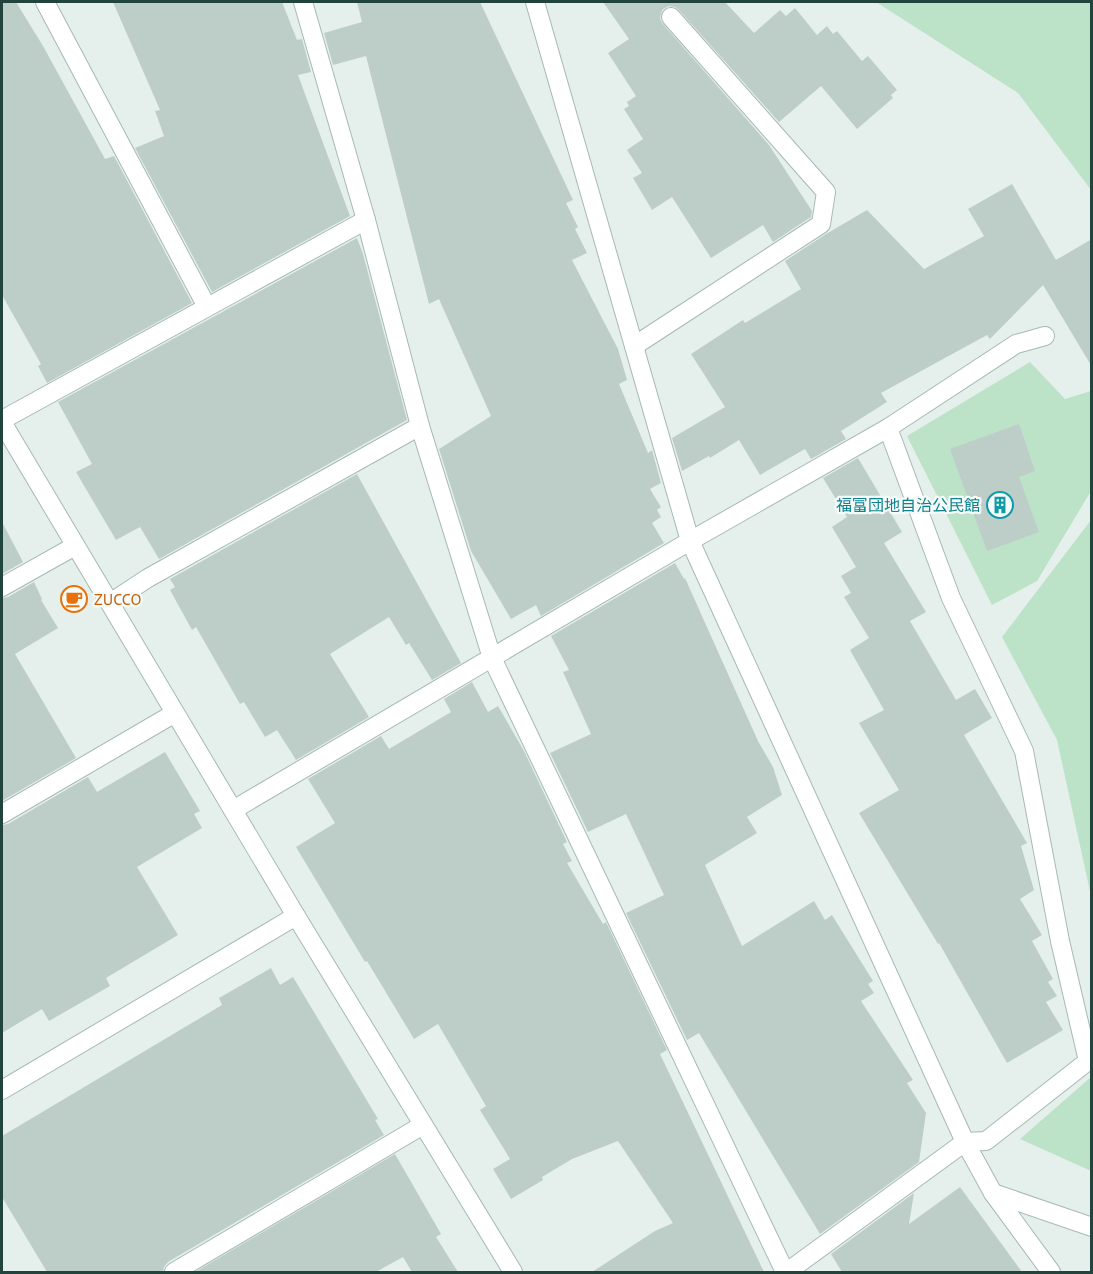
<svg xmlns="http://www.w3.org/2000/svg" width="1093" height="1274" font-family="'PT Sans','Noto Sans JP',sans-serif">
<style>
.green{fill:#bce3c8}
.building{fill:#bdcec8}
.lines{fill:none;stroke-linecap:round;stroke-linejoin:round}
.minor-casing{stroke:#a6b9b4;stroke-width:20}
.minor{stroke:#fff;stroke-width:18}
.labels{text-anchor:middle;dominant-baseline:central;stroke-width:4.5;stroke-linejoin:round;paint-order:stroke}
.culture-label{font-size:16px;fill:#0d838f;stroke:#f6fbf9;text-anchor:end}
.food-label{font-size:16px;fill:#c56008;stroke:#f6fbf9;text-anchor:start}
</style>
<rect width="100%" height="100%" fill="#e5f0ec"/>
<g class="green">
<polygon points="876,2 1091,2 1091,190 1018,93"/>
<polygon points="1030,362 1065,399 1091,391 1091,491 1037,581 992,605 907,436"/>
<polygon points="1091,520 1091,896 1057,740 1002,637"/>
<polygon points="1091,1077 1091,1171 1020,1139"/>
</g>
<g class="building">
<polygon points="2,2 16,2 43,46 105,159 114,156 192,303 47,383 38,366 41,364 2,295"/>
<polygon points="113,2 282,2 297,40 302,39 311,72 298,75 350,216 212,292 135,148 164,136 155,111 160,110"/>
<polygon points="357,2 480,2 573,200 566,203 578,227 575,229 587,253 572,260 618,349 627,380 619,384 648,453 652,450 661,483 650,489 661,507 657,510 661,517 652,523 664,543 541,616 536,605 511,619 471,551 439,449 491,416 439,299 429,304 366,56 333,65 324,33 362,22"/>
<polygon points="603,2 725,2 754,33 780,10 786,16 795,8 817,35 827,26 833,34 837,31 862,61 868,56 897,90 891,95 893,98 857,129 821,86 779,122 679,10 675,7 669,6 663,9 661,13 660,19 663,24 769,145 812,211 811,217 773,242 763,225 711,258 672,197 652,210 633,178 642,173 627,150 643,139 624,109 629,106 627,102 636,96 608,53 629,39"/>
<polygon points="1012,184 1056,260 1092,239 1092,367 1043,285 990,339 987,335 881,393 887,402 841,431 846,439 811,459 805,449 760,475 739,440 710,458 709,456 682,471 672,438 725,407 691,354 743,320 745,323 801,289 785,261 826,234 867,210 924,269 984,236 968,209"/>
<polygon points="357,238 363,254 407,420 159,559 140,527 116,540 76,472 92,464 58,402"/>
<polygon points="1019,424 1035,471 1019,477 1039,532 987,551 950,449"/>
<polygon points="858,458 902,532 884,543 926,612 910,621 956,700 975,689 992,718 964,735 1027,843 1021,846 1034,890 1020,899 1042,935 1032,941 1053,979 1048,982 1057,996 1046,1002 1063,1030 1007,1063 939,943 938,944 859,813 899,790 859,723 884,710 850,650 869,638 844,597 851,593 841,576 856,567 832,527 847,517 823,478"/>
<polygon points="357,474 461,663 432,680 409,643 406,645 389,617 330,654 369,717 296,760 277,730 265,737 244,702 240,704 196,627 192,630 170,590 175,587 170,579"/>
<polygon points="2,522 23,562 2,574"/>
<polygon points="675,563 684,579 685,578 758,741 773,767 782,795 747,817 757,833 705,865 742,946 814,901 825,920 832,915 873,981 868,984 874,993 861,1001 913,1080 907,1083 926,1113 919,1162 820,1234 699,1033 687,1040 626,913 664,895 626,814 588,832 550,753 591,734 563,672 569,670 551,636"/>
<polygon points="34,582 42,599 41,600 58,628 15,654 76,758 2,801 2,598 8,597"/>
<polygon points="472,682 488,712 498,706 524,751 567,842 563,844 572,861 567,863 603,924 606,922 667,1050 660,1054 764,1272 592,1272 655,1231 673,1223 618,1141 572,1159 542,1177 543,1180 511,1199 493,1169 510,1159 480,1110 486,1106 438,1024 414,1039 367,961 365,962 296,847 335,823 308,779 381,736 389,749 451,712 444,699"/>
<polygon points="165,752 200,811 194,814 202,828 137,867 178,935 106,978 110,986 49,1021 42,1009 2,1033 2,825 8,824 88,777 97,792"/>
<polygon points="271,968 280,985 293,977 378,1119 375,1120 384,1135 168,1262 164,1267 163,1272 47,1272 2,1197 2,1136 222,1005 219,998"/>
<polygon points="395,1154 441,1234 436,1237 458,1272 412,1272 403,1257 376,1272 195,1272"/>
<polygon points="960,1187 1022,1272 842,1272 831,1254 914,1193 909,1224"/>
</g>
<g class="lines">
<defs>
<g id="minor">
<polyline points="45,2 207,307"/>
<polyline points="303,2 366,220 420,426 492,658 785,1272"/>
<polyline points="535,2 690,541 965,1142 993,1193 1051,1272"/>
<polyline points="634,346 821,224 826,192 671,17"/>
<polyline points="2,420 366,220"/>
<polyline points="2,422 296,916 513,1272"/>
<polyline points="2,587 75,546"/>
<polyline points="110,603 148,578 420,426"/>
<polyline points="233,810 690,541 888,428 1016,344 1045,336"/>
<polyline points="2,814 175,713"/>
<polyline points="2,1090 296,916"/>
<polyline points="993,1193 1092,1227"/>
<polyline points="174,1272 423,1125"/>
<polyline points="787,1272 965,1142 986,1141 1088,1061 1060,941 1024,751 951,598 888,428"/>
</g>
</defs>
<use href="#minor" class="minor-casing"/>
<use href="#minor" class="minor"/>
</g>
<defs>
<symbol id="building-ring" viewBox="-11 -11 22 22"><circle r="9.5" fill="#f6fbf9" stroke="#0f9aa8" stroke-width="1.5"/><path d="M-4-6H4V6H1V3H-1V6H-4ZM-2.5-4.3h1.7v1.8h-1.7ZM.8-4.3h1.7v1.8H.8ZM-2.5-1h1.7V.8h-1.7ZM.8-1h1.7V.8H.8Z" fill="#0f9aa8"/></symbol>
<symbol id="cafe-ring" viewBox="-11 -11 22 22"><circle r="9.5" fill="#f6fbf9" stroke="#e8710a" stroke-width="1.5"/><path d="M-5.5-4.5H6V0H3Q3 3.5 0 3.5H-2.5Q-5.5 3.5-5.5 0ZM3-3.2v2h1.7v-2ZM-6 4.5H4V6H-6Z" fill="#e8710a"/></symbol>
</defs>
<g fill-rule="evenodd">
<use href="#building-ring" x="985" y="490" width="30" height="30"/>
<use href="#cafe-ring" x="59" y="584" width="30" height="30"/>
</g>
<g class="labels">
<g class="culture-label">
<text x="980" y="505">福富団地自治公民館</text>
</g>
<g class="food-label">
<text x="94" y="599">ZUCCO</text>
</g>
</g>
<rect width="1093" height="1274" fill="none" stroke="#21453d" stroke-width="6"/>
</svg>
